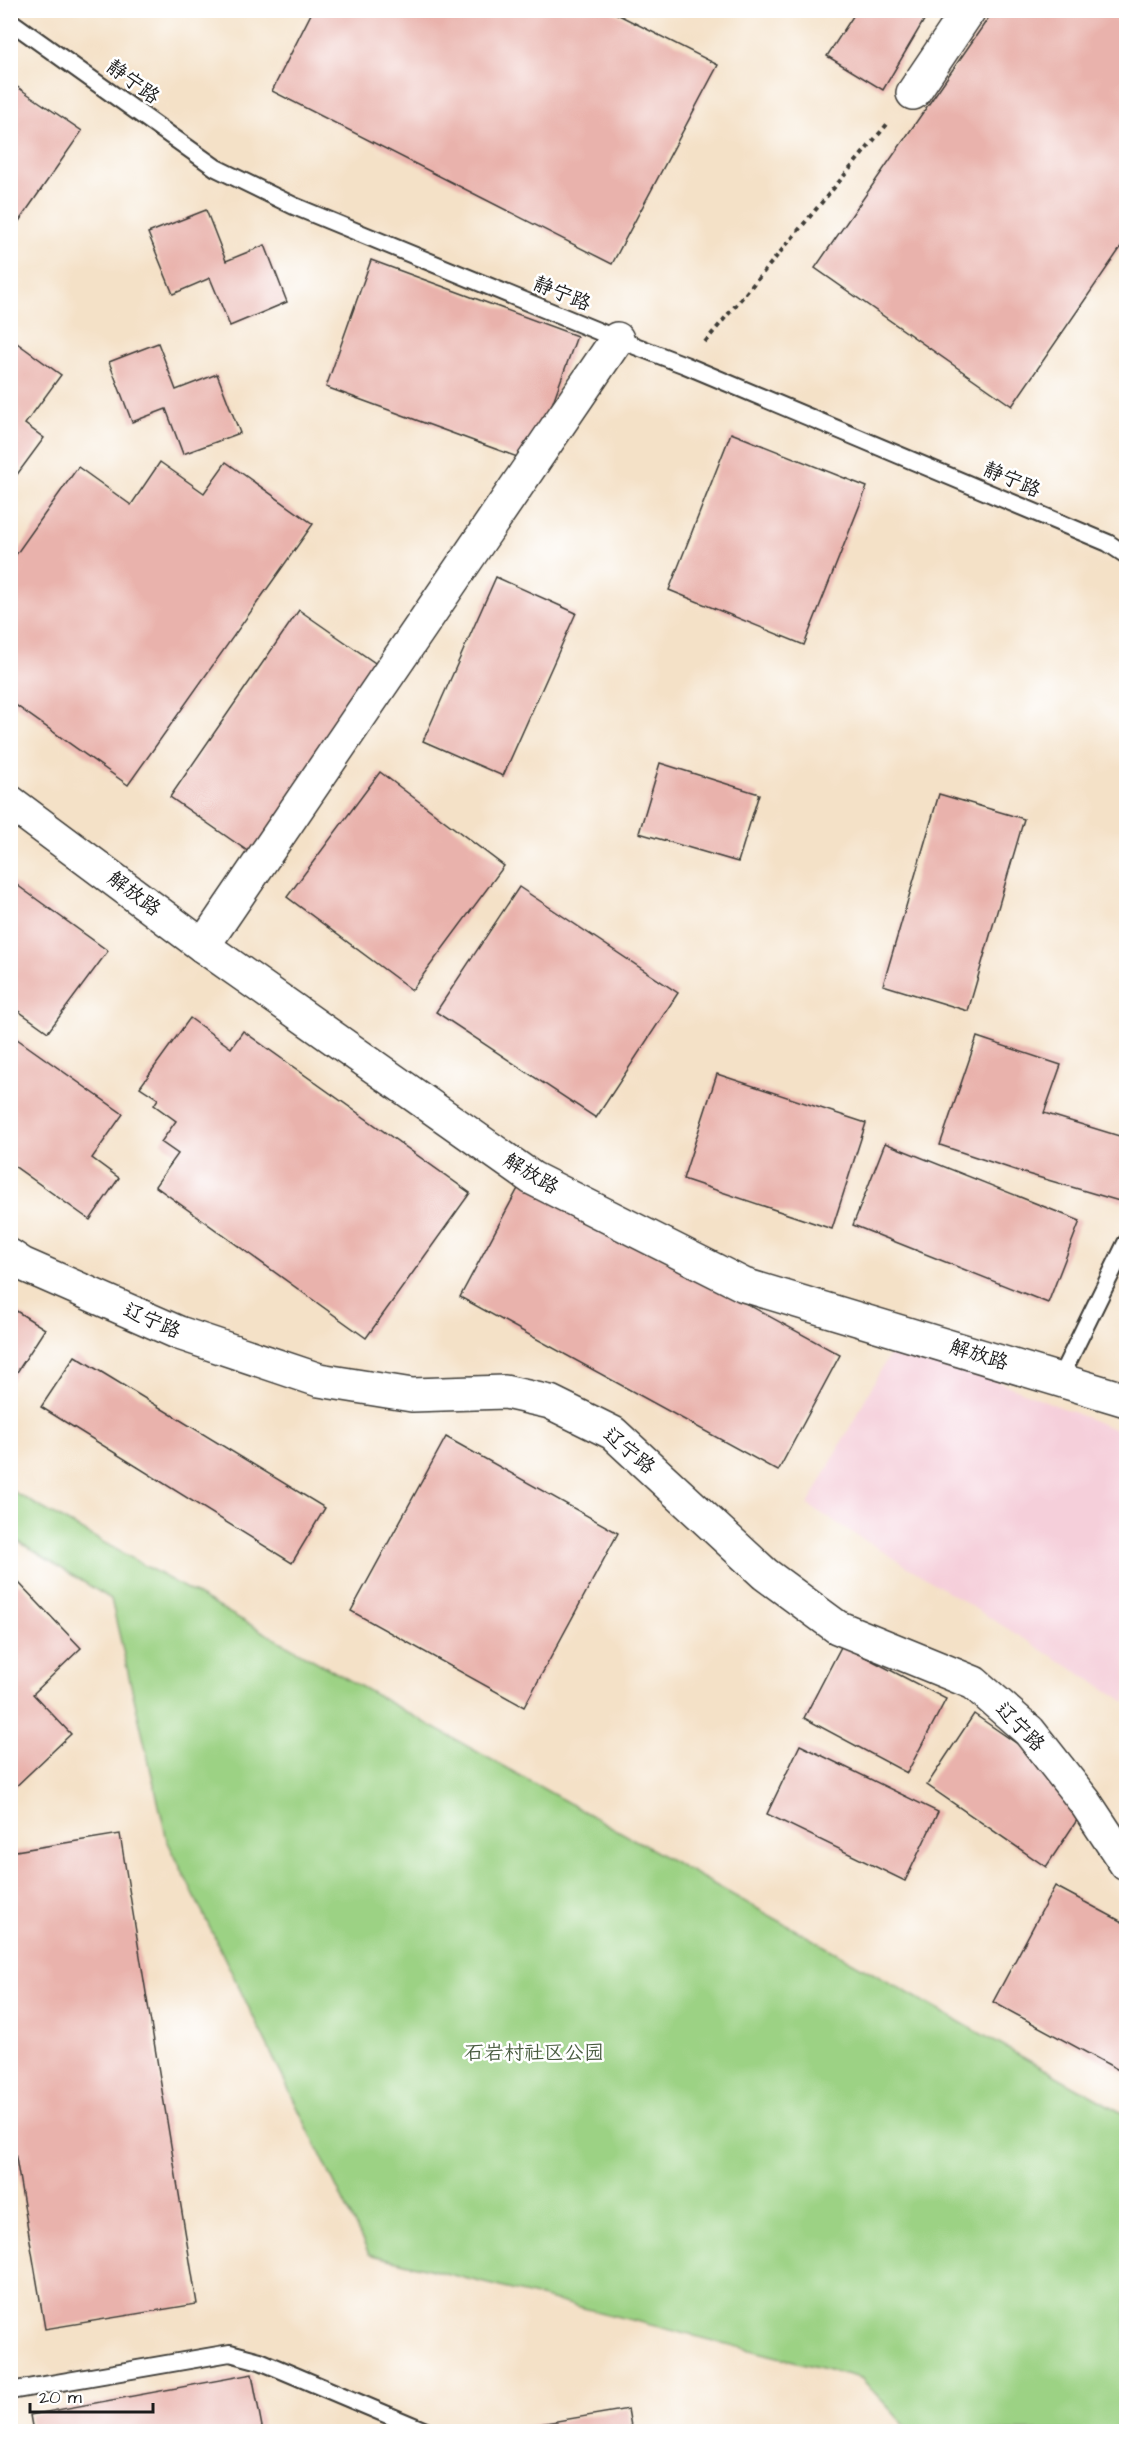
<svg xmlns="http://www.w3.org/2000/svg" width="1137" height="2442" font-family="'Architects Daughter','LXGW WenKai TC',sans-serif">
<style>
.built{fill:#f5cfda}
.green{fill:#9cd284;stroke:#5c7750;stroke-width:1.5}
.building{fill:#e9b2ac}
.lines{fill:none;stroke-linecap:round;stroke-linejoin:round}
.lane-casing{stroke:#3c3a36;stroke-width:20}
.street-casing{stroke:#3c3a36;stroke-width:36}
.path{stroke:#3c3a36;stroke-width:4;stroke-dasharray:4.5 4.5;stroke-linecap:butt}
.lane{stroke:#fff;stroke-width:16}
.street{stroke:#fff;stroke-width:33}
.labels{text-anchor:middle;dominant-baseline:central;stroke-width:5;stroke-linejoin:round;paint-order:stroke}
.street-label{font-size:20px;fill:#1c1c1c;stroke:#fff}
.park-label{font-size:20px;fill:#495c40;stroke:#fff}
</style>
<rect width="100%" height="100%" fill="#fff"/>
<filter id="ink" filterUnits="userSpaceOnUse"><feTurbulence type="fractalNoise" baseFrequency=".0167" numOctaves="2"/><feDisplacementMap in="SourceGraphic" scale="12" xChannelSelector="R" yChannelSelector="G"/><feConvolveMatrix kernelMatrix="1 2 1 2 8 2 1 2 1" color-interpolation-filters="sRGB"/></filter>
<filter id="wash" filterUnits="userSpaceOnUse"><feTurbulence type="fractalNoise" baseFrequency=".008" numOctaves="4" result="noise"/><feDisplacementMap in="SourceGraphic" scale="24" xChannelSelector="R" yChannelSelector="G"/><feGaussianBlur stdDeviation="1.35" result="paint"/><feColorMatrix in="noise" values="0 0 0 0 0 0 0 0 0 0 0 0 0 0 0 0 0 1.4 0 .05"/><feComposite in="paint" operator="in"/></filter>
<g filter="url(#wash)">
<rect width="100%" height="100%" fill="#f4e1c7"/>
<polygon class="built" points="897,1340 1126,1434 1126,1702 808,1505"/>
<polygon class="green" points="10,1490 1126,2115 1126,2431 910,2431 861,2378 369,2254 167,1840 111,1599 11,1537"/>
<g id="blocks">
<g class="building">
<polygon points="313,10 609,10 718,65 612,264 272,91"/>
<polygon points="857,10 930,10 883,90 827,56"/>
<polygon points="994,10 1126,10 1126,240 1012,406 815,268"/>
<polygon points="10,82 82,131 10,234"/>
<polygon points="206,210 226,261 265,245 287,302 230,326 210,278 173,294 148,233"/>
<polygon points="371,260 577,336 531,462 326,387"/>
<polygon points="10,338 61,375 25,424 44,438 10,484"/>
<polygon points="158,343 176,390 217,374 240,433 183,454 166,409 132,422 109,362"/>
<polygon points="731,433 867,487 804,645 669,590"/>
<polygon points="160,462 204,493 226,462 313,524 128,785 10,701 10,563 78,467 131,505"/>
<polygon points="496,577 576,613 503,776 423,741"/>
<polygon points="299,610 388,672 259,859 170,797"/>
<polygon points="660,763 759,794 738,862 639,833"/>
<polygon points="380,772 504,866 412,990 287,897"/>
<polygon points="939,794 1024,819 968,1011 883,985"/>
<polygon points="10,880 108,951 48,1032 10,1005"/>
<polygon points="519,887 678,993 596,1118 436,1012"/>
<polygon points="190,1018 231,1048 243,1031 470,1193 366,1338 155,1186 178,1154 161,1142 176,1121 154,1105 158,1099 140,1087"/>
<polygon points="10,1034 123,1114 92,1158 119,1178 90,1220 10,1163"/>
<polygon points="977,1037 1061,1065 1044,1113 1126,1138 1126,1203 1024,1173 940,1145"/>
<polygon points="717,1074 866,1123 832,1229 683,1179"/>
<polygon points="885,1143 1080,1221 1048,1303 853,1225"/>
<polygon points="522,1181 840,1355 778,1471 460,1297"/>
<polygon points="10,1307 45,1329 10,1383"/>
<polygon points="75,1356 325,1508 292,1563 41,1407"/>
<polygon points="446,1437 618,1533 524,1707 351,1611"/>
<polygon points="19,1583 81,1648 33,1694 71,1734 10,1792 10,1592"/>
<polygon points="842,1645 946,1699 907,1773 804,1718"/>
<polygon points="974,1714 1093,1796 1046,1867 927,1785"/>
<polygon points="800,1745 938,1812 905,1881 767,1814"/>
<polygon points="120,1834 197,2304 45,2329 10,2123 10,1852"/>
<polygon points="1055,1886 1126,1924 1126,2074 993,2002"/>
<polygon points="252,2374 263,2432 33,2432 30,2415"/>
<polygon points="628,2409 632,2432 516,2432 515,2428"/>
</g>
</g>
</g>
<g filter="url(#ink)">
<use href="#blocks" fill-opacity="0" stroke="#3c3a36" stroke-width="1.5"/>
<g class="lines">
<defs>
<g id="lane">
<polyline points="10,21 216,168 294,206 617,339 685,365 1108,543 1126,555"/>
<polyline points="1059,1380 1126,1243"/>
<polyline points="10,2391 230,2353 260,2361 428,2432"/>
</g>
<g id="street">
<polyline points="913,93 969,10"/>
<polyline points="10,802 203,946 532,1178 744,1285 1126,1400"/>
<polyline points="203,946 617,339"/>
<polyline points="10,1256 22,1264 179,1333 319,1380 412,1395 505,1392 550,1402 613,1433 765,1574 837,1627 974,1683 1029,1731 1085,1802 1126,1864"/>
</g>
</defs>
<use href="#lane" class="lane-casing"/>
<use href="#street" class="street-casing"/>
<polyline class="path" points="705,342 889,122"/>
<use href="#lane" class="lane"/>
<use href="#street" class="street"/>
</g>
</g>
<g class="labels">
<g class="street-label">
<text transform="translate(133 82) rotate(36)">静宁路</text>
<text transform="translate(562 294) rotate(22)">静宁路</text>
<text transform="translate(1012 480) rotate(23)">静宁路</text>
<text transform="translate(134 894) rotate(37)">解放路</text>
<text transform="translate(531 1174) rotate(31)">解放路</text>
<text transform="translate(152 1321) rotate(23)">辽宁路</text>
<text transform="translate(979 1355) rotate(17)">解放路</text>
<text transform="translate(629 1451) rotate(39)">辽宁路</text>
<text transform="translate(1020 1727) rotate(45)">辽宁路</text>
</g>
<g class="park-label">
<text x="534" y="2053">石岩村社区公园</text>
</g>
</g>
<rect width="1137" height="2442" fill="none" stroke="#fff" stroke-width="36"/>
<path d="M30 2403v9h123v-9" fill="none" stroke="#1c1c1c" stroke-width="3"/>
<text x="39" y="2403" font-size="18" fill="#1c1c1c" stroke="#ffffff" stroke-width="4.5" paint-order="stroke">20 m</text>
</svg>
